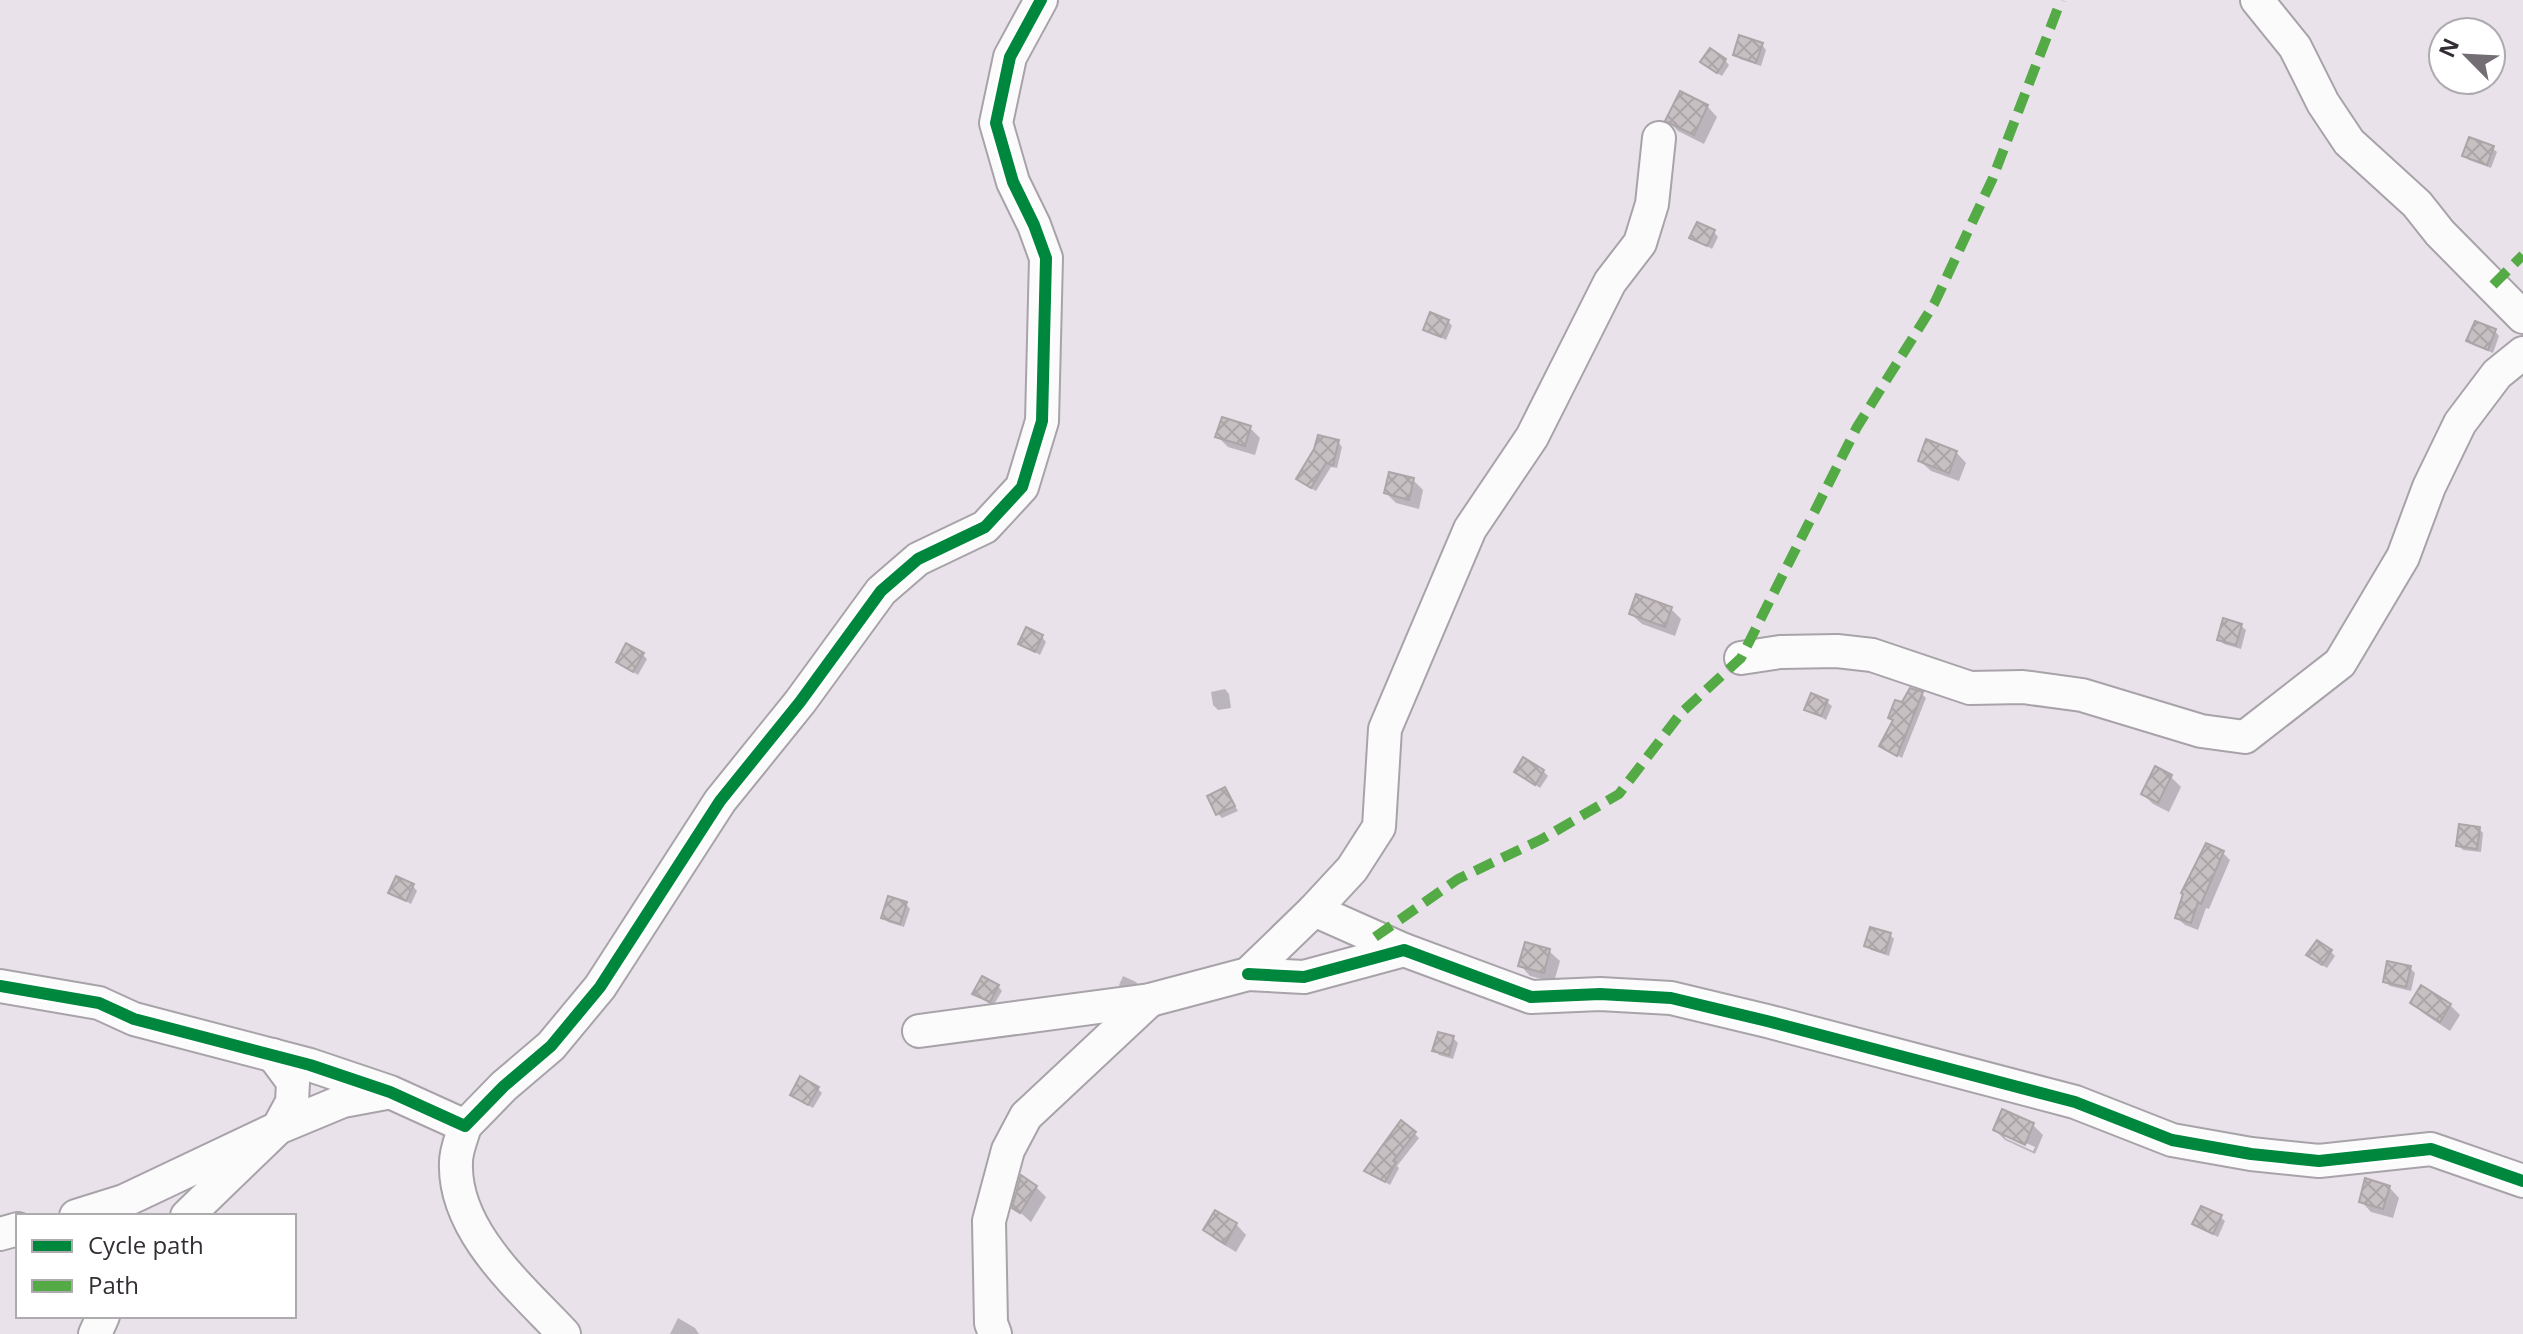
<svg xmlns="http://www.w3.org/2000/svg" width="2523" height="1334" font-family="'Open Sans',sans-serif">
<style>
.shadow{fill:#0003;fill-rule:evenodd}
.building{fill:url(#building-cross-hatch);stroke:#aca5a7;stroke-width:2}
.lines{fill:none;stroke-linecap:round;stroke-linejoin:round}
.minor-casing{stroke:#a8a2a9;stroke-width:36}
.minor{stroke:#fcfbfc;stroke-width:32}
.quiet{stroke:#54ab45;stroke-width:10;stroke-dasharray:20 10;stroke-linecap:butt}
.cycleway-casing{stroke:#fff;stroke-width:17}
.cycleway{stroke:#00873e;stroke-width:12}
</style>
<defs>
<pattern id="building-cross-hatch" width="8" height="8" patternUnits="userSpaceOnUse" patternTransform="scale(2)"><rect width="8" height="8" fill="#c7c0c2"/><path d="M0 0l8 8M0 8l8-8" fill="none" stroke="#aba5a7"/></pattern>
</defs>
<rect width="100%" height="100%" fill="#e9e2eb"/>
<g class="shadow">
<polygon points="1762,45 1766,50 1761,66 1740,59 1735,54"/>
<polygon points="1725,60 1729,65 1722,76 1708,67"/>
<polygon points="1707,106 1717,117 1704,144 1678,131 1668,120"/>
<polygon points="2492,148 2497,152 2491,168 2469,160 2464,156"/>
<polygon points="1714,232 1718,237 1712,249 1692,237"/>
<polygon points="1448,321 1452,326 1446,340 1425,329"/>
<polygon points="2495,331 2499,336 2493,353 2473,345 2469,341"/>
<polygon points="1250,428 1260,438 1255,455 1228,447 1218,437"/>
<polygon points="1338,442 1342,447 1337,468 1331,467 1316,491 1303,484 1299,479"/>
<polygon points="1956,452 1966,463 1959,481 1931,471 1920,461"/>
<polygon points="1413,480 1423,490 1419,509 1396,503 1386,493"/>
<polygon points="1671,609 1681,619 1675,636 1642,624 1631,614"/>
<polygon points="2241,626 2246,630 2241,649 2224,644 2219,639"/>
<polygon points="1042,637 1046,642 1040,655 1020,643"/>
<polygon points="643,655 647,659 638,675 618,662"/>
<polygon points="1225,689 1229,694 1231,708 1218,710 1213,705 1211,692"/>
<polygon points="1922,694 1926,698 1902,758 1882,746 1894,722 1890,718 1903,705"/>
<polygon points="1827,702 1832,706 1826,720 1807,709"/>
<polygon points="1543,771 1548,776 1540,788 1517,772"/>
<polygon points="2171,777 2181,787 2169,812 2153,804 2143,794"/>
<polygon points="1225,790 1238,811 1222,818 1218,814"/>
<polygon points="2479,829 2483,833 2481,852 2463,850 2458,845"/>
<polygon points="2223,853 2230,860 2209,909 2206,908 2198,930 2185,925 2177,918"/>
<polygon points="413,886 417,891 411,904 391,893"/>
<polygon points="906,904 910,909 904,927 888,922 883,917"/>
<polygon points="1890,935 1894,939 1889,956 1871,950 1866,946"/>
<polygon points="1549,951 1560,961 1554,982 1530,976 1520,965"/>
<polygon points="2331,952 2335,956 2327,968 2313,959"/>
<polygon points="2410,968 2415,973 2411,991 2390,986 2385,982"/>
<polygon points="1123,976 1136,982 1140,987 1123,989 1119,985"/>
<polygon points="998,986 1002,991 993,1006 975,994"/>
<polygon points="2412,1003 2450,1005 2460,1015 2450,1031 2423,1013"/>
<polygon points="1453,1038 1458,1043 1453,1059 1439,1055 1435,1050"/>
<polygon points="817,1088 822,1093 813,1108 797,1099"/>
<path d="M2003,1112L2033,1125L2043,1135L2035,1154L2005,1140L1995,1130ZM2005,1134L2035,1147L2033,1151L2005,1138Z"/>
<polygon points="1414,1133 1419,1138 1397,1166 1399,1168 1390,1185 1367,1171"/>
<polygon points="1036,1187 1046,1197 1031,1222 1014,1207"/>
<polygon points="2389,1187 2399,1198 2393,1218 2371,1212 2361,1201"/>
<polygon points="2220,1217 2225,1221 2218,1237 2194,1224"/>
<polygon points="1236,1224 1246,1235 1236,1252 1216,1240 1205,1230"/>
<polygon points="678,1318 695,1328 699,1334 670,1334"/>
</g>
<g class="building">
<polygon points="1739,35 1763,43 1756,63 1733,55"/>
<polygon points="1710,48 1726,59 1717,73 1700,62"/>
<polygon points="1680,91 1708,105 1694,135 1665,121"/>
<polygon points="2469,137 2494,146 2487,165 2462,156"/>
<polygon points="1697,222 1715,230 1707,246 1689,238"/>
<polygon points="1430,312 1449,320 1441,337 1423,330"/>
<polygon points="2475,321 2496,329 2488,350 2466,341"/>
<polygon points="1222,417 1251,426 1245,446 1215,437"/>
<polygon points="1318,435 1339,440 1333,465 1326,463 1311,488 1296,479 1314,449"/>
<polygon points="1926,439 1957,451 1949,473 1918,461"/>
<polygon points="1389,472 1414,478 1409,500 1384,493"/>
<polygon points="1636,594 1672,607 1665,627 1629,614"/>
<polygon points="2223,618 2242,624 2236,645 2217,640"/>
<polygon points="1026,627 1043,635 1035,652 1018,644"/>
<polygon points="626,643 644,653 633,672 616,662"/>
<polygon points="1910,688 1923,692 1897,756 1879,746 1893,720 1888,718 1895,700 1902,702"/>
<polygon points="1811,693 1828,700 1821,716 1804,710"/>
<polygon points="1523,757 1544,770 1535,785 1514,772"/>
<polygon points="2155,766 2172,775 2158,803 2141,794"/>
<polygon points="1225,787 1235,806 1216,815 1207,796"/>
<polygon points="2459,824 2480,827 2477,849 2456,846"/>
<polygon points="2206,843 2224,851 2201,904 2198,902 2191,923 2175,918 2183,894 2181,893"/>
<polygon points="396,876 414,884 406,901 388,893"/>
<polygon points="888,896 907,902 900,924 881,918"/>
<polygon points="1870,927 1891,933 1885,953 1864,946"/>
<polygon points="2317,940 2332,950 2322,965 2306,955"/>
<polygon points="1525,942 1550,949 1544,973 1518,966"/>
<polygon points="2387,961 2411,966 2406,987 2383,982"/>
<polygon points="982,976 999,985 990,1002 972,994"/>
<polygon points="2421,985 2451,1004 2440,1022 2410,1003"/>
<polygon points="1438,1032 1454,1036 1449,1055 1432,1051"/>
<polygon points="800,1076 819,1087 808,1105 790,1095"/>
<polygon points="2002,1109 2034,1123 2025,1145 1993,1130"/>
<polygon points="1401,1120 1416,1132 1393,1161 1396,1162 1385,1182 1364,1171"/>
<polygon points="1021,1175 1037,1186 1020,1213 1012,1208"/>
<polygon points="2365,1178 2390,1186 2383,1209 2359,1202"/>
<polygon points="2201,1206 2222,1215 2213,1234 2192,1224"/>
<polygon points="1215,1210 1237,1223 1225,1244 1203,1230"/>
</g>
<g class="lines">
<defs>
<g id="minor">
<polyline points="2257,0 2295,47 2323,103 2349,142 2417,204 2440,233 2523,317"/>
<polyline points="1741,658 1780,652 1837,651 1872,655 1970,688 2023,687 2082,695 2201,731 2245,737 2340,663 2403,557 2429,487 2460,423 2497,374 2523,353"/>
<polyline points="1314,910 1352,869 1379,827 1385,729 1470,529 1532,437 1610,282 1640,243 1652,204 1659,138"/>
<polyline points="1248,974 1304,977 1404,950 1531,997 1600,994 1671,998 1767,1021 2075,1102 2172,1140 2251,1154 2319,1161 2431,1149 2523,1181"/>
<polyline points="0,986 99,1003 134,1019 310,1065 390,1092 465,1126 504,1086 551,1046 600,987 720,801 800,702 881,591 918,559 985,527 1022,487 1042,421 1046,258 1034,225 1013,182 996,123 1010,57 1041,0"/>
<polyline points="919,1031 1150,1000 1248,974 1314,910 1404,950"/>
<path d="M465,1126C462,1137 456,1150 456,1162C453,1231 521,1288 564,1334"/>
<polyline points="76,1216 124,1201 278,1128 292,1102 293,1082 273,1055"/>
<polyline points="187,1216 278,1128 343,1101 386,1093"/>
<polyline points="0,1234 18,1229"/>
<polyline points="95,1334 103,1316"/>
<polyline points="995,1334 991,1323 989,1221 1008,1150 1026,1116 1150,1000"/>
</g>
</defs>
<use href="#minor" class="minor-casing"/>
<use href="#minor" class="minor"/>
<g class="quiet">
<polyline points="2493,285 2523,255"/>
<polyline points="1375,937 1458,879 1542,839 1619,794 1681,713 1741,658 1857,427 1934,304 1992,180 2061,0"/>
</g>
<defs>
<g id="cycleway">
<polyline points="1248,974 1304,977 1404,950 1531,997 1600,994 1671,998 1767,1021 2075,1102 2172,1140 2251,1154 2319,1161 2431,1149 2523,1181"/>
<polyline points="0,986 99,1003 134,1019 310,1065 390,1092 465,1126 504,1086 551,1046 600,987 720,801 800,702 881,591 918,559 985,527 1022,487 1042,421 1046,258 1034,225 1013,182 996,123 1010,57 1041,0"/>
</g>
</defs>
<use href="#cycleway" class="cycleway-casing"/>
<use href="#cycleway" class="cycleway"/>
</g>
<rect x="16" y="1214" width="280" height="104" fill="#ffffff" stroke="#adabae" stroke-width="2"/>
<rect x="32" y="1240" width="40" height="12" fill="#00873e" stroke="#adabae" stroke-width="2"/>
<text x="88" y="1254" font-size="24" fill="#332e34">Cycle path</text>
<rect x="32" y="1280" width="40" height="12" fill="#54ab45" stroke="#adabae" stroke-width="2"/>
<text x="88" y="1294" font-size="24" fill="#332e34">Path</text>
<g transform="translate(2467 56) rotate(294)"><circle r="38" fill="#ffffff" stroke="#adabae" stroke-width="2"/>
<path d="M0-6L14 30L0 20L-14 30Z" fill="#736d74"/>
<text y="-12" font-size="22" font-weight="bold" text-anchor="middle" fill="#332e34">N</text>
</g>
</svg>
